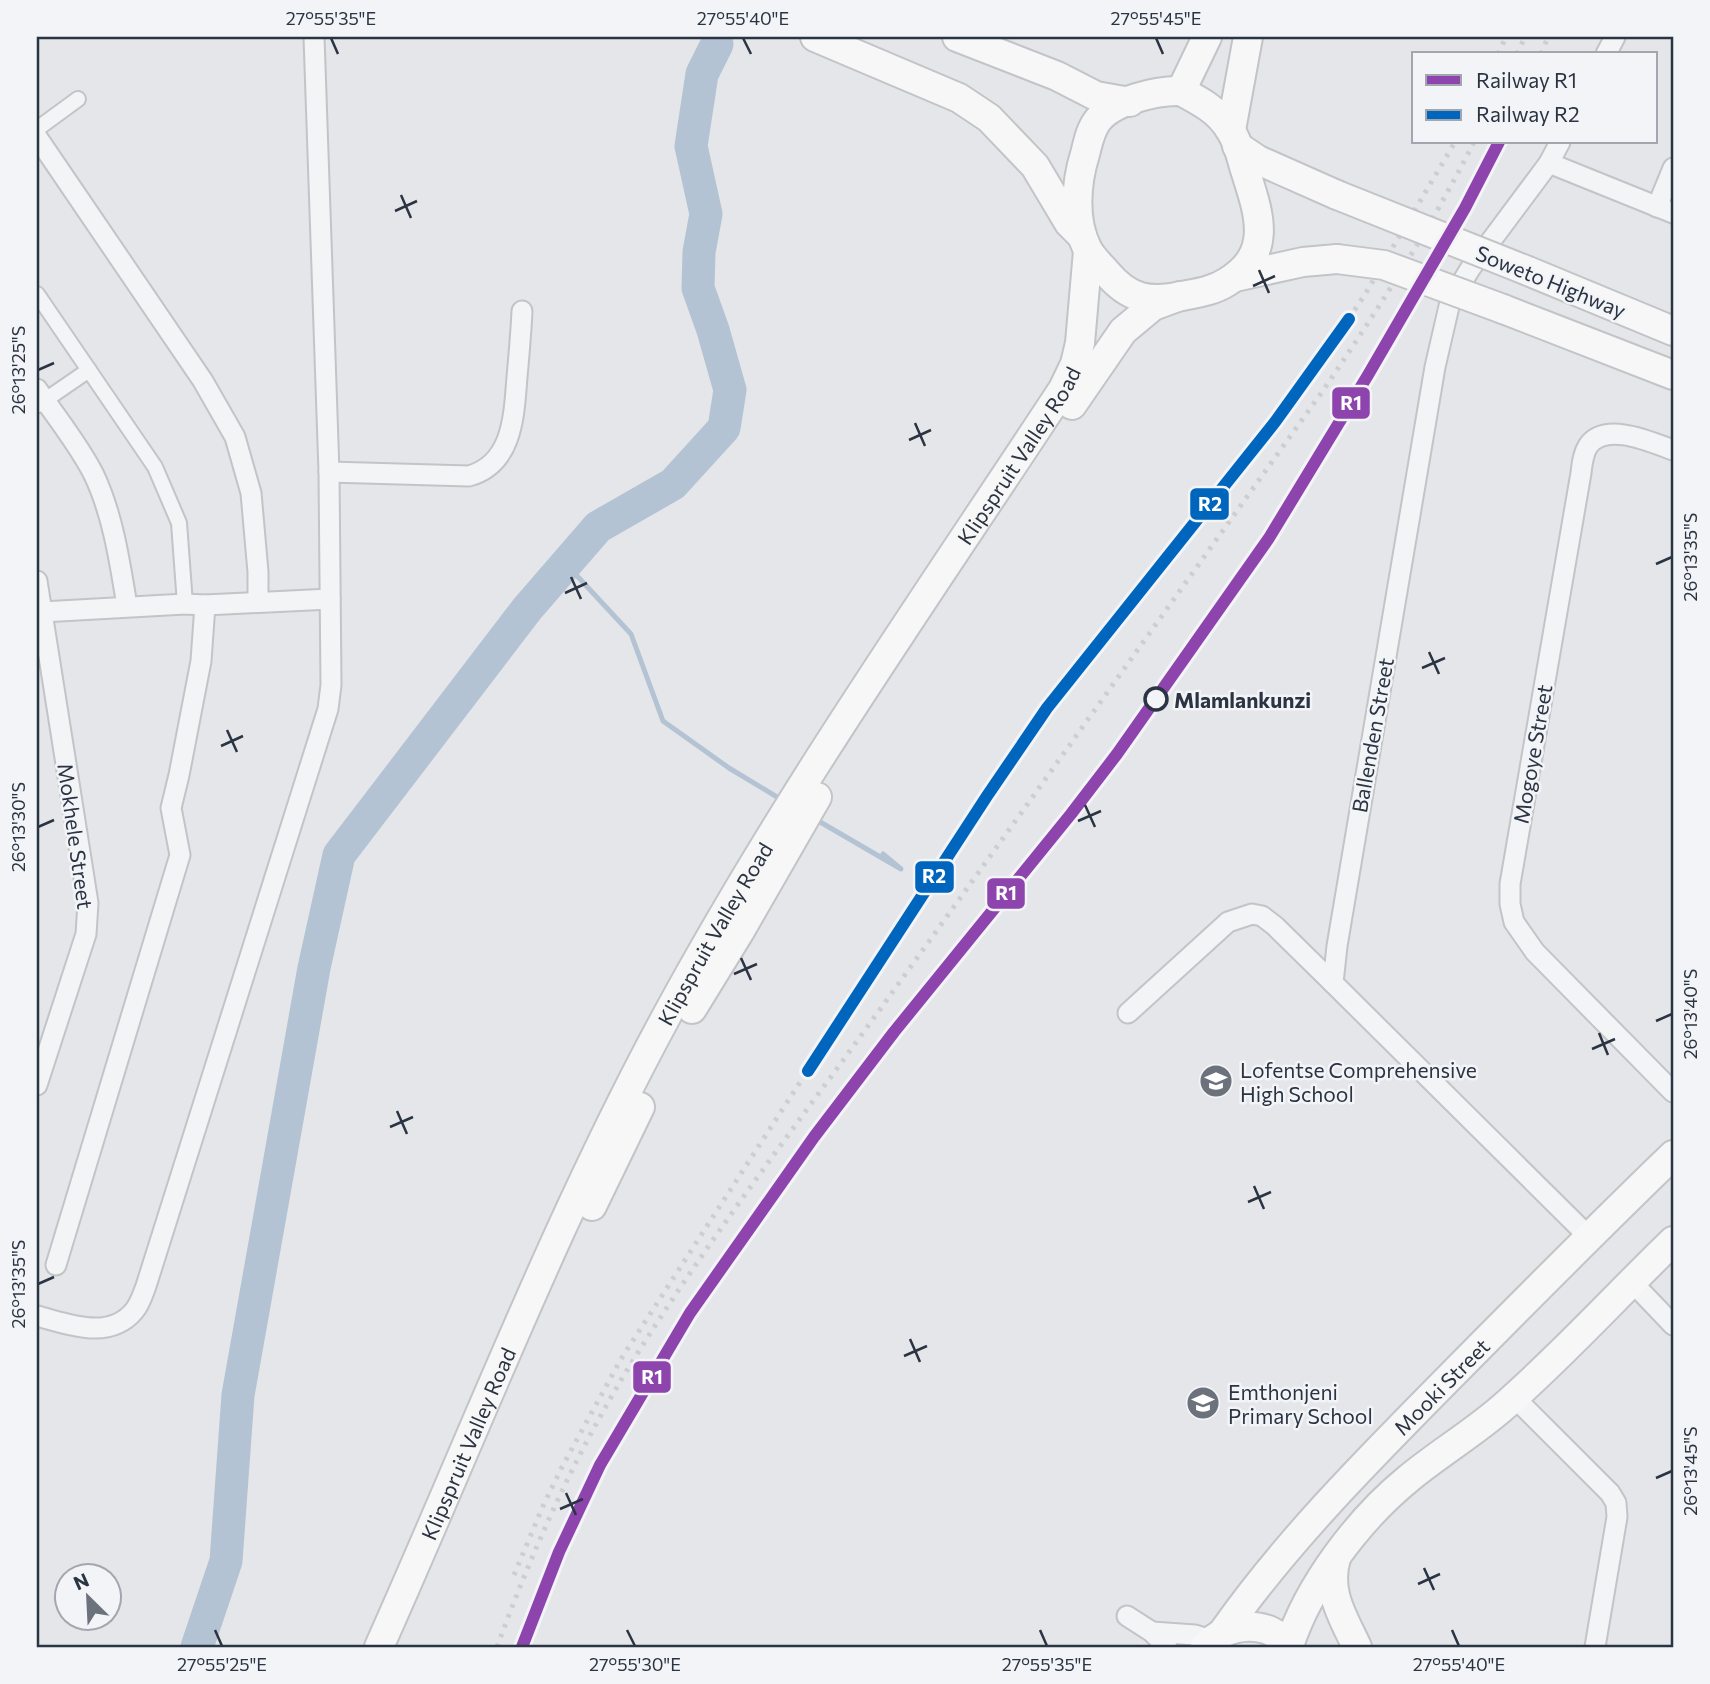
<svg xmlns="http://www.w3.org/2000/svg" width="1710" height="1684" font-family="Commissioner,sans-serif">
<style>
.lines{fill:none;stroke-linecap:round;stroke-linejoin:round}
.stream{stroke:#b4c3d3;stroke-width:5}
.river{stroke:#b4c3d3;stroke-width:33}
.pedestrian-casing{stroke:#c2c4c7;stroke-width:18}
.minor-casing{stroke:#c2c4c7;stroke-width:23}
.secondary-casing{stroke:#c2c4c7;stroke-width:32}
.pedestrian{stroke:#f3f4f6;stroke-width:14}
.minor{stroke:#f3f4f6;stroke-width:19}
.secondary{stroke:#f7f7f7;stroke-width:28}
.rail{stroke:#cdced0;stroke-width:5;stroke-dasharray:3.5 7;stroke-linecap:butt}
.secondary-bridge-casing{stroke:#c2c4c7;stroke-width:32;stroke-linecap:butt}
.secondary-bridge{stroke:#f7f7f7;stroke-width:28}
.rail-1-casing{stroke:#f2f4f8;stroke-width:18}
.rail-2-casing{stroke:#f2f4f8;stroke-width:18}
.rail-1{stroke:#8e44ad;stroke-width:12}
.rail-2{stroke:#0065bd;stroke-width:12}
.ticks{fill:none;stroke:#2b3442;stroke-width:2.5}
.stop-dot{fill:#f2f4f8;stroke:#2b3442;stroke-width:3.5}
.labels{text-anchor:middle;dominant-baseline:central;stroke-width:5;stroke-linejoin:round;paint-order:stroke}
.street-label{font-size:21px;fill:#2b3442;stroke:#f2f4f8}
.stop-label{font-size:21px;font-weight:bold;fill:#2b3442;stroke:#f2f4f8;text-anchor:start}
.poi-label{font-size:21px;fill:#2b3442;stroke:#f2f4f8;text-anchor:start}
.line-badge{stroke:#f2f4f8;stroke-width:2.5}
.badge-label{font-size:19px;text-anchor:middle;font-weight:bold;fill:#fff}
.neatline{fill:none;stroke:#2b3442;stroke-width:2.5}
.ticks-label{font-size:18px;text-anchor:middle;fill:#2b3442}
</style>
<rect width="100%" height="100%" fill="#e4e6e9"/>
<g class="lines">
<g class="stream">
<polyline points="566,564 631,634 663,721 729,768 782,800"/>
<polyline points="815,819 901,869 883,854"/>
</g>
<polyline class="river" points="197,1647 226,1561 238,1395 314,968 339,855 527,609 598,527 673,484 724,428 730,390 713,330 698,288 699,252 706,214 691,146 702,74 717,44"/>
<defs>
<g id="pedestrian">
<polyline points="37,129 78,99"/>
<polyline points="37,294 155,467 179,523 185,604"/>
<polyline points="38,405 89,370"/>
</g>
<g id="minor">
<polyline points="1606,54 1615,37"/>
<polyline points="37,137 203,381 235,437 251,493 258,572 258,602"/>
<polyline points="1560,142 1549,163 1470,269 1450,302 1435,367 1337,946 1333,983 1589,1237"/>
<polyline points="1549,163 1673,213"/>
<polyline points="1657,207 1673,168"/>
<path d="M37,389C56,417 79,445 94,475C113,515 120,563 127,606"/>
<path d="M1673,450C1651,442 1605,421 1588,446C1583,454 1582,464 1581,473L1510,884V904L1514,922L1535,952L1673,1092"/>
<path d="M329,472L469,476C513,464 514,415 517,377C519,355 521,333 522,311"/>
<polyline points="37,581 88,903 86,934 37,1085"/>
<polyline points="42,612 185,604 205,605 330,599"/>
<polyline points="1128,1013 1228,922 1252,914 1262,916 1275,926 1333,983"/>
<polyline points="56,1265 180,855 171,808 179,775 201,661 205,605"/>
<polyline points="1632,1282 1673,1325"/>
<path d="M37,1316C68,1324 109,1341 134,1311C140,1304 143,1294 146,1286L328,709L331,685L329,472L314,37"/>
<polyline points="1514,1397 1610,1493 1616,1503 1617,1517 1595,1647"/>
<polyline points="1127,1616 1152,1632 1167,1647"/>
<polyline points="1152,1632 1195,1635 1211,1640"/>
</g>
<g id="secondary">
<polyline points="815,37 959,98 989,118 1035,166 1069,223 1082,236"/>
<polyline points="957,37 1057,76 1096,96 1130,102"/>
<path d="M1181,91C1200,101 1219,111 1230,130C1238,141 1241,157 1245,170C1259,214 1274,253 1227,282C1213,291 1197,293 1182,296C1149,303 1129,299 1107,273C1100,265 1091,257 1087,248C1073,220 1076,183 1085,154C1088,143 1090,130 1098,120C1113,101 1157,90 1181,91Z"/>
<polyline points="1181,91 1207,37"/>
<polyline points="1231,130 1248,37"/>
<polyline points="1237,146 1258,160 1337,195"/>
<polyline points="1528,271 1673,331"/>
<polyline points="1235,277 1303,262 1337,259"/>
<polyline points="1503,309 1673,375"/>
<polyline points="1072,405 1123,331 1153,306 1180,296"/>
<polyline points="692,1009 740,931 817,797"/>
<polyline points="592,1206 640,1107"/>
<path d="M1336,1558C1326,1592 1343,1617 1357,1647"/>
<path id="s1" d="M1223,1632C1285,1544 1361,1467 1437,1390C1515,1311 1593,1232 1673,1155"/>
<path d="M1289,1646C1308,1586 1359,1519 1408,1479C1438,1454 1472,1434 1502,1408C1562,1356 1616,1296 1673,1241"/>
<path id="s2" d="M379,1647C473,1437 556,1220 666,1017C784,799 927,596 1063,389L1075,364L1080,343L1088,251"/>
<path d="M1205,1647C1227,1622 1269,1618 1290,1647"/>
</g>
</defs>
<use href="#pedestrian" class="pedestrian-casing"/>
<use href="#minor" class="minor-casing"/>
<use href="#secondary" class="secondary-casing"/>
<use href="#pedestrian" class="pedestrian"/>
<use href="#minor" class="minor"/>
<use href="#secondary" class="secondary"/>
<g class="rail">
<polyline points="1498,54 1506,37"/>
<polyline points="1517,54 1525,37"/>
<polyline points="1541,54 1548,37"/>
<polyline points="514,1575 543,1506 562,1467 621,1359 947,855 1047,708 1192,528 1309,377 1364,296 1455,142"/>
<path d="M497,1647C532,1551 575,1455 629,1367C706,1242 796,1126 881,1008C1029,803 1175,597 1322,392C1377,311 1430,229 1474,142"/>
<polyline points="522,1647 559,1552 600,1465 690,1313 814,1137 894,1032 1071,814 1117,754 1269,538 1368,375 1465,208 1499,142"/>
</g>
<defs>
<g id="secondary-bridge">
<polyline points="1337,195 1528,271"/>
<polyline points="1337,259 1384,265 1503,309"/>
</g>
</defs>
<use href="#secondary-bridge" class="secondary-bridge-casing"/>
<use href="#secondary-bridge" class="secondary-bridge"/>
<defs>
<polyline id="rail-1" points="522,1647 559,1552 600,1465 690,1313 814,1137 894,1032 1071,814 1117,754 1269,538 1368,375 1465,208 1499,142"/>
<polyline id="rail-2" points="808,1071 987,796 1047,708 1275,422 1349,319"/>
</defs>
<use href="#rail-1" class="rail-1-casing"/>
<use href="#rail-2" class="rail-2-casing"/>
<use href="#rail-1" class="rail-1"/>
<use href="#rail-2" class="rail-2"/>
</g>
<path class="ticks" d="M331,38L338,54M743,38L751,54M1156,38L1163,54M401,195L411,218M395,211L417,201M1259,270L1269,293M1253,286L1275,276M38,370L54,363M915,423L925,446M909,440L931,430M1656,564L1672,557M571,577L581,599M565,593L587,583M1429,652L1439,674M1422,668L1445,658M227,730L237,752M221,746L243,736M1085,805L1095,827M1078,821L1101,811M38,827L54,820M741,958L751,980M734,974L757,964M1656,1021L1672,1014M1599,1033L1608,1055M1592,1049L1615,1039M397,1111L407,1134M390,1127L413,1117M1254,1186L1264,1209M1248,1202L1271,1192M38,1284L54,1277M910,1339L920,1362M904,1356L927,1346M1656,1478L1672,1471M566,1493L576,1515M560,1509L583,1499M1424,1568L1434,1590M1418,1584L1440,1574M215,1630L222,1646M627,1630L635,1646M1040,1630L1047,1646M1452,1630L1459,1646"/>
<defs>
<symbol id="school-disc" viewBox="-11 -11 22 22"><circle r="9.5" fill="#6c727c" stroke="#f2f4f8"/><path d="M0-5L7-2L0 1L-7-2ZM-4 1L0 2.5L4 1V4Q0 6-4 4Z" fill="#fff"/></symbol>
</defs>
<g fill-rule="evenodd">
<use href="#school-disc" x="1197" y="1062" width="38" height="38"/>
<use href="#school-disc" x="1184" y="1384" width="38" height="38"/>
</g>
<circle class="stop-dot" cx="1156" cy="699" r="11"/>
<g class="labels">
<g class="street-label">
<text transform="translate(1551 281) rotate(22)">Soweto Highway</text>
<text stroke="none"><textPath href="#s2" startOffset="1356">Klipspruit Valley Road</textPath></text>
<text transform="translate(1372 735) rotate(-80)">Ballenden Street</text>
<text transform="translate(1532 754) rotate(-80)">Mogoye Street</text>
<text transform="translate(76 836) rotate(82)">Mokhele Street</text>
<text stroke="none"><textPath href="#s2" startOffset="789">Klipspruit Valley Road</textPath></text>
<text stroke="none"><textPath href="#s1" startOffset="329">Mooki Street</textPath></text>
<text stroke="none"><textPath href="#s2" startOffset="222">Klipspruit Valley Road</textPath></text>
</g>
<g class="stop-label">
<text x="1174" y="699">Mlamlankunzi</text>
</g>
<g class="poi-label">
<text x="1240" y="1069">Lofentse Comprehensive<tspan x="1240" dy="24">High School</tspan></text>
<text x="1228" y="1391">Emthonjeni<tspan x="1228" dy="24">Primary School</tspan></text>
</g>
</g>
<g class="line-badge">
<rect x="1331" y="386" width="40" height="34" rx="7" fill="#8e44ad"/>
<rect x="1189" y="487" width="41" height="34" rx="7" fill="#0065bd"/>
<rect x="914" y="860" width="41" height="34" rx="7" fill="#0065bd"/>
<rect x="986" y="877" width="40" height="33" rx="7" fill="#8e44ad"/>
<rect x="632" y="1360" width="40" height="34" rx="7" fill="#8e44ad"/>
</g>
<g class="badge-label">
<text x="1351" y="410">R1</text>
<text x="1210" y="511">R2</text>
<text x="934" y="883">R2</text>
<text x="1006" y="900">R1</text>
<text x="652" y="1384">R1</text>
</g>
<rect width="1710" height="1684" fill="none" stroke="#f2f4f8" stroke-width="77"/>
<rect x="1412" y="52" width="245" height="91" fill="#f2f4f8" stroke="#a2a7af" stroke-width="2"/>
<rect x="1426" y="75" width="35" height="10" fill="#8e44ad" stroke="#a2a7af" stroke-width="2"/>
<text x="1476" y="88" font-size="21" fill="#2b3442">Railway R1</text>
<rect x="1426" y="110" width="35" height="10" fill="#0065bd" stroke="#a2a7af" stroke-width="2"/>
<text x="1476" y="122" font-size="21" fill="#2b3442">Railway R2</text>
<g transform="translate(88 1597) rotate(336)"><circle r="33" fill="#f2f4f8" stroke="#a2a7af" stroke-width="2"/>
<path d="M0-5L12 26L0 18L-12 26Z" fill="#6c727c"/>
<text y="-10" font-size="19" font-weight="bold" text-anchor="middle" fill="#2b3442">N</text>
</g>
<rect x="38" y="38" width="1634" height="1608" class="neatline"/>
<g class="ticks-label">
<text x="331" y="25">27°55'35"E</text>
<text x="743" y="25">27°55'40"E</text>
<text x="1156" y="25">27°55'45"E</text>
<text transform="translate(19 370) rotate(-90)" y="6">26°13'25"S</text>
<text transform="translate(1691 557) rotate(-90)" y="6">26°13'35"S</text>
<text transform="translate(19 827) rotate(-90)" y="6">26°13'30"S</text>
<text transform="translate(1691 1014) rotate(-90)" y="6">26°13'40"S</text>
<text transform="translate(19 1284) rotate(-90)" y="6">26°13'35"S</text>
<text transform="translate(1691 1471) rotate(-90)" y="6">26°13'45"S</text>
<text x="222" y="1671">27°55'25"E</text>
<text x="635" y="1671">27°55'30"E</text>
<text x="1047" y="1671">27°55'35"E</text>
<text x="1459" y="1671">27°55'40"E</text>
</g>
</svg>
